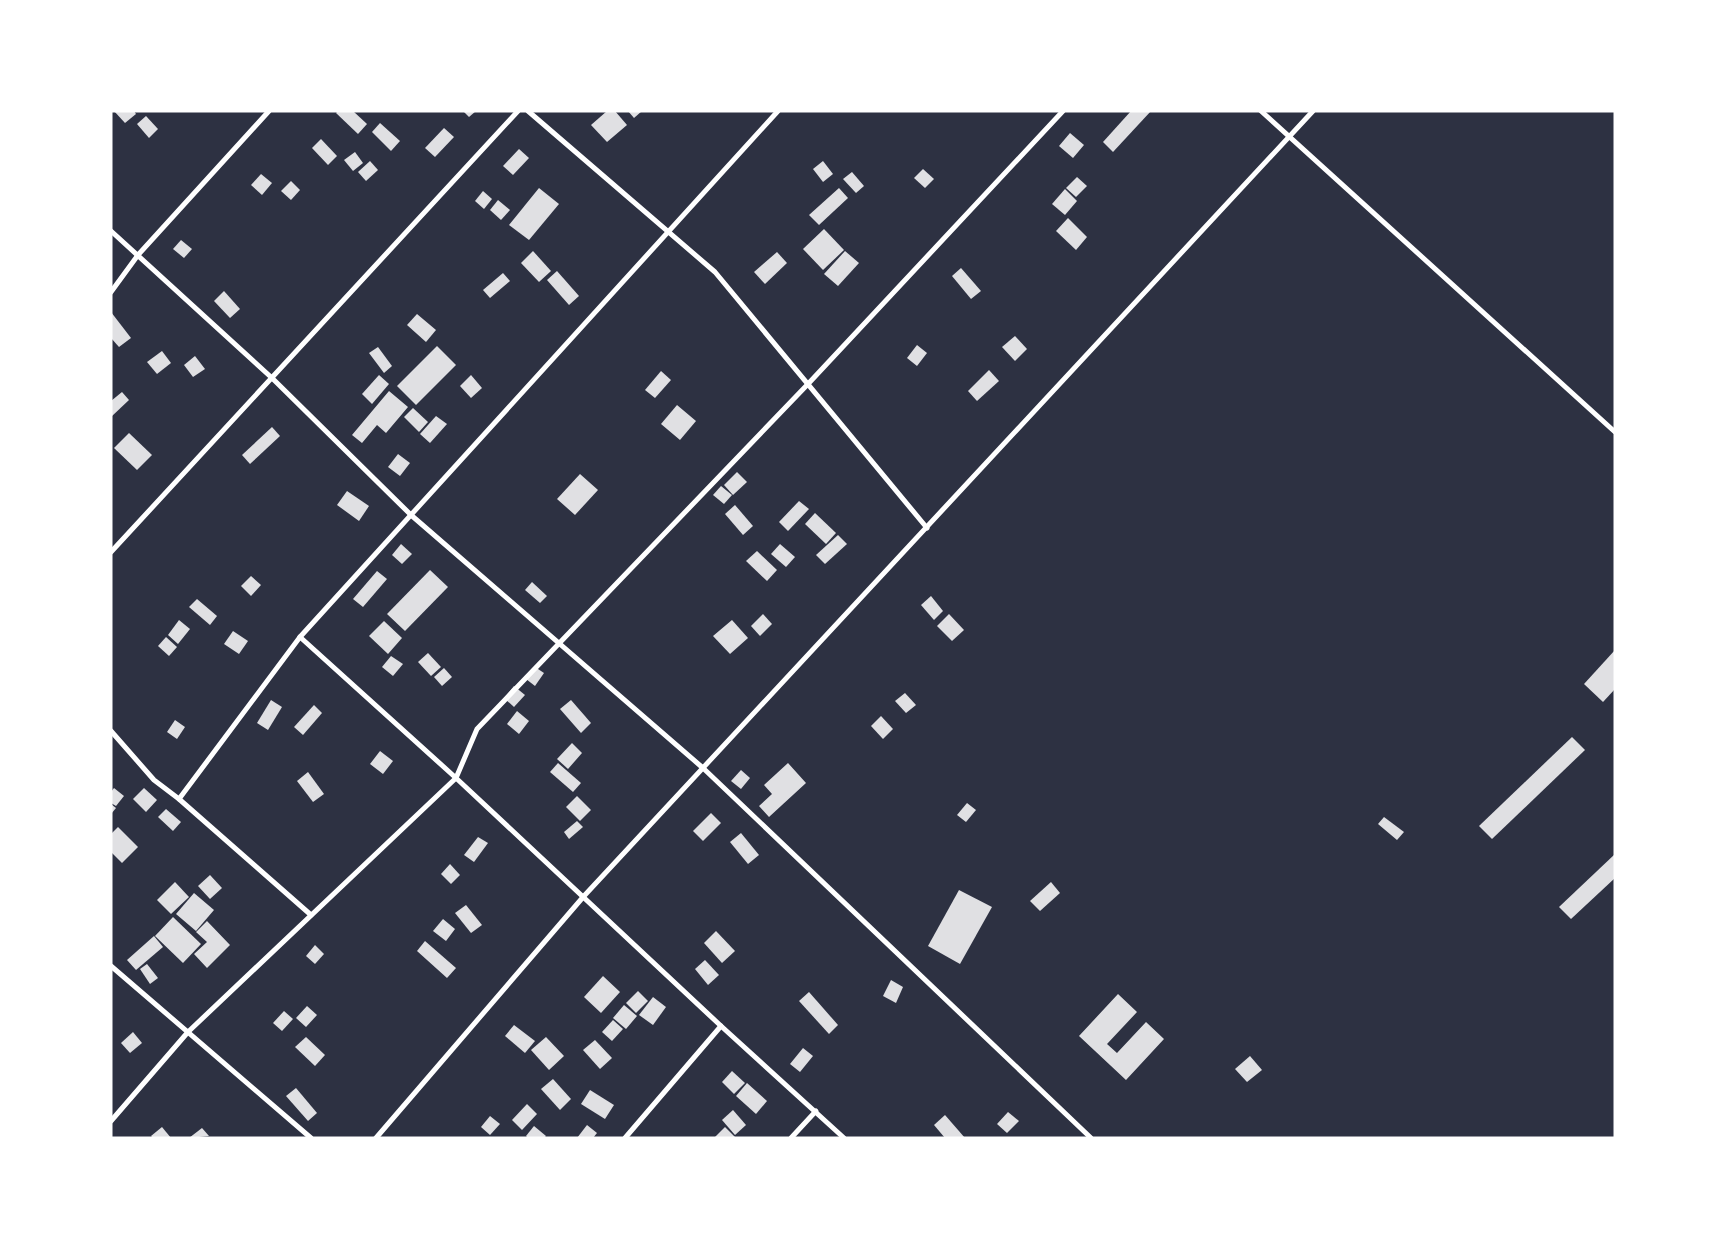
<svg xmlns="http://www.w3.org/2000/svg" width="1726" height="1249" font-family="'PT Sans Narrow',sans-serif">
<style>
.building{fill:#e0e0e3}
.lines{fill:none;stroke-linecap:round;stroke-linejoin:round}
.minor{stroke:#fff;stroke-width:5}
</style>
<rect width="100%" height="100%" fill="#2d3142"/>
<g class="building">
<polygon points="114,111 134,111 136,114 125,123"/>
<polygon points="338,111 353,111 367,124 358,134 336,113"/>
<polygon points="463,111 476,111 469,117"/>
<polygon points="607,111 615,111 627,125 607,142 591,125"/>
<polygon points="628,111 642,111 634,118"/>
<polygon points="1131,111 1151,111 1113,152 1103,142"/>
<polygon points="146,116 158,129 149,138 137,124"/>
<polygon points="380,123 400,141 391,151 372,132"/>
<polygon points="444,128 454,137 435,157 425,148"/>
<polygon points="1070,133 1084,145 1073,158 1059,146"/>
<polygon points="321,139 337,156 328,165 312,148"/>
<polygon points="519,149 529,158 513,175 503,166"/>
<polygon points="355,152 363,163 353,171 344,160"/>
<polygon points="370,161 378,170 366,181 358,172"/>
<polygon points="823,161 833,174 823,182 813,169"/>
<polygon points="923,169 934,179 925,188 914,178"/>
<polygon points="852,172 864,186 856,193 843,179"/>
<polygon points="261,174 272,183 262,195 251,185"/>
<polygon points="1077,177 1087,186 1076,197 1066,188"/>
<polygon points="291,181 300,190 291,200 281,191"/>
<polygon points="539,188 559,204 529,240 509,225"/>
<polygon points="839,188 848,198 819,225 809,215"/>
<polygon points="1065,189 1077,201 1065,215 1052,204"/>
<polygon points="483,191 492,199 484,209 475,201"/>
<polygon points="498,200 510,210 501,220 490,210"/>
<polygon points="1068,218 1087,237 1076,250 1056,231"/>
<polygon points="824,229 844,250 823,270 803,249"/>
<polygon points="181,240 192,249 184,258 173,249"/>
<polygon points="533,251 551,271 539,282 521,263"/>
<polygon points="845,251 859,263 838,286 824,274"/>
<polygon points="777,252 787,263 765,284 754,272"/>
<polygon points="961,268 981,291 971,299 952,276"/>
<polygon points="557,271 579,296 569,305 547,280"/>
<polygon points="503,273 510,281 490,298 483,290"/>
<polygon points="224,291 240,309 230,318 214,301"/>
<polygon points="111,312 131,338 119,347 111,338"/>
<polygon points="417,314 436,330 426,342 407,325"/>
<polygon points="1015,336 1027,349 1015,361 1002,347"/>
<polygon points="917,345 927,353 917,366 907,358"/>
<polygon points="437,346 456,365 416,405 397,386"/>
<polygon points="378,347 392,366 384,373 369,353"/>
<polygon points="162,351 171,363 157,374 147,362"/>
<polygon points="195,356 205,369 193,377 184,365"/>
<polygon points="989,370 999,381 977,401 968,391"/>
<polygon points="661,371 671,380 655,398 645,390"/>
<polygon points="379,375 389,384 372,404 362,394"/>
<polygon points="471,375 482,388 471,398 460,386"/>
<polygon points="389,391 408,407 386,433 377,425 362,443 352,435"/>
<polygon points="122,392 129,400 111,417 111,401"/>
<polygon points="677,405 696,421 680,440 661,424"/>
<polygon points="413,408 428,422 419,432 404,417"/>
<polygon points="436,416 447,424 430,443 420,434"/>
<polygon points="272,427 280,436 250,464 242,455"/>
<polygon points="129,433 152,455 137,470 114,448"/>
<polygon points="398,454 410,463 400,476 388,467"/>
<polygon points="737,472 747,482 733,495 724,485"/>
<polygon points="580,474 598,490 575,515 557,499"/>
<polygon points="721,486 732,495 724,504 713,495"/>
<polygon points="347,491 369,506 359,521 337,505"/>
<polygon points="799,501 809,509 788,531 779,522"/>
<polygon points="735,505 753,526 743,535 725,514"/>
<polygon points="815,513 836,533 826,544 805,524"/>
<polygon points="838,535 847,544 825,564 816,555"/>
<polygon points="401,544 412,554 402,564 392,555"/>
<polygon points="780,544 795,557 786,567 771,554"/>
<polygon points="757,551 777,570 767,581 746,561"/>
<polygon points="430,570 448,587 405,631 387,614"/>
<polygon points="377,571 387,579 363,607 353,599"/>
<polygon points="251,576 261,585 251,596 241,586"/>
<polygon points="532,582 547,596 540,603 525,590"/>
<polygon points="931,596 943,611 934,620 921,605"/>
<polygon points="197,599 217,616 210,625 189,607"/>
<polygon points="763,614 772,624 760,636 751,626"/>
<polygon points="949,614 964,630 952,641 937,626"/>
<polygon points="179,620 190,629 178,644 168,635"/>
<polygon points="732,620 748,638 730,654 713,636"/>
<polygon points="384,621 402,638 388,654 369,636"/>
<polygon points="233,631 248,641 239,654 224,644"/>
<polygon points="166,637 177,647 169,656 158,646"/>
<polygon points="1615,650 1615,689 1603,702 1584,684"/>
<polygon points="428,653 441,667 431,676 418,662"/>
<polygon points="391,656 403,664 393,676 382,667"/>
<polygon points="535,667 544,673 535,686 526,679"/>
<polygon points="444,668 452,677 442,686 434,677"/>
<polygon points="514,686 525,695 514,707 504,698"/>
<polygon points="905,693 916,705 906,713 895,701"/>
<polygon points="271,700 282,707 268,730 257,723"/>
<polygon points="571,700 591,723 581,733 560,709"/>
<polygon points="314,705 322,713 303,735 294,727"/>
<polygon points="517,711 529,721 519,734 507,724"/>
<polygon points="881,716 893,729 883,739 871,726"/>
<polygon points="175,720 185,727 177,739 167,732"/>
<polygon points="1572,737 1585,750 1492,839 1479,826"/>
<polygon points="572,743 582,753 568,769 557,759"/>
<polygon points="380,751 393,761 383,774 370,764"/>
<polygon points="558,763 581,783 573,792 550,772"/>
<polygon points="788,763 806,783 769,817 759,806 772,794 764,785"/>
<polygon points="741,770 750,778 741,789 731,781"/>
<polygon points="308,772 324,794 313,802 297,781"/>
<polygon points="114,788 124,796 116,806 111,803 111,792"/>
<polygon points="144,788 157,800 146,812 133,799"/>
<polygon points="577,796 591,810 580,821 566,807"/>
<polygon points="967,803 976,810 966,822 957,815"/>
<polygon points="111,804 116,808 111,814"/>
<polygon points="166,809 181,822 173,831 158,817"/>
<polygon points="711,813 721,823 703,841 693,831"/>
<polygon points="1384,817 1404,832 1397,840 1378,824"/>
<polygon points="577,821 583,827 569,839 564,832"/>
<polygon points="118,827 138,847 122,863 111,852 111,834"/>
<polygon points="741,833 759,855 748,864 730,842"/>
<polygon points="478,837 488,843 474,862 464,855"/>
<polygon points="1615,854 1615,878 1571,919 1559,907"/>
<polygon points="450,864 460,875 451,884 441,874"/>
<polygon points="210,875 222,888 210,899 198,886"/>
<polygon points="175,882 189,897 171,914 157,900"/>
<polygon points="1051,882 1060,893 1040,911 1030,901"/>
<polygon points="959,890 992,907 960,964 928,946"/>
<polygon points="194,893 214,910 196,931 176,914"/>
<polygon points="466,905 482,925 471,933 455,913"/>
<polygon points="173,917 201,944 183,963 155,936"/>
<polygon points="443,919 455,929 446,941 433,931"/>
<polygon points="207,921 230,945 207,968 194,954 207,942 196,932"/>
<polygon points="716,931 735,951 722,963 704,943"/>
<polygon points="154,936 163,947 136,970 127,960"/>
<polygon points="425,941 456,968 447,978 417,951"/>
<polygon points="315,945 324,954 315,964 306,956"/>
<polygon points="705,960 719,975 708,985 695,969"/>
<polygon points="147,964 158,978 150,984 140,969"/>
<polygon points="603,976 620,992 601,1013 584,997"/>
<polygon points="891,980 903,987 896,1003 883,996"/>
<polygon points="638,991 648,1001 636,1013 626,1003"/>
<polygon points="809,992 838,1025 829,1034 799,1001"/>
<polygon points="1118,994 1137,1012 1107,1044 1117,1053 1146,1022 1164,1039 1126,1080 1079,1036"/>
<polygon points="653,997 666,1007 653,1025 639,1015"/>
<polygon points="624,1005 637,1016 626,1029 613,1018"/>
<polygon points="307,1006 317,1015 306,1027 296,1018"/>
<polygon points="284,1011 293,1019 282,1031 273,1023"/>
<polygon points="613,1020 623,1029 612,1041 602,1032"/>
<polygon points="514,1025 535,1041 525,1053 505,1036"/>
<polygon points="133,1032 142,1043 130,1053 121,1043"/>
<polygon points="306,1037 325,1055 315,1066 295,1047"/>
<polygon points="546,1037 564,1056 549,1070 531,1050"/>
<polygon points="595,1040 612,1058 600,1069 583,1050"/>
<polygon points="803,1048 813,1056 800,1072 790,1064"/>
<polygon points="1250,1056 1262,1070 1247,1082 1235,1069"/>
<polygon points="732,1071 745,1083 734,1094 722,1082"/>
<polygon points="553,1079 571,1099 560,1110 541,1089"/>
<polygon points="747,1083 767,1101 756,1114 736,1096"/>
<polygon points="296,1088 317,1113 308,1121 286,1096"/>
<polygon points="590,1090 614,1105 605,1119 581,1104"/>
<polygon points="527,1104 537,1114 522,1130 512,1120"/>
<polygon points="733,1110 746,1125 735,1135 722,1120"/>
<polygon points="1008,1112 1019,1121 1007,1133 997,1124"/>
<polygon points="945,1115 965,1138 945,1138 934,1125"/>
<polygon points="490,1116 500,1124 490,1135 481,1127"/>
<polygon points="587,1125 597,1133 593,1138 577,1138"/>
<polygon points="534,1126 546,1136 544,1138 528,1138 526,1136"/>
<polygon points="162,1127 171,1138 153,1138 151,1136"/>
<polygon points="725,1127 735,1137 714,1138"/>
<polygon points="202,1128 209,1136 189,1138"/>
</g>
<g class="lines">
<g class="minor">
<polyline points="528,111 715,272 927,528"/>
<polyline points="1261,111 1615,432"/>
<polyline points="111,231 272,378 411,515 703,768 1091,1138"/>
<polyline points="111,292 138,255 269,111"/>
<polyline points="111,552 518,111"/>
<polyline points="300,637 456,778 721,1026 844,1138"/>
<polyline points="111,731 154,780 179,799 311,915"/>
<polyline points="179,799 300,637 778,111"/>
<polyline points="111,966 311,1138"/>
<polyline points="111,1121 188,1032 456,778 477,729 808,384 1063,111"/>
<polyline points="376,1138 584,896 1313,111"/>
<polyline points="625,1138 721,1026"/>
<polyline points="791,1138 816,1111"/>
</g>
</g>
<rect width="1726" height="1249" fill="none" stroke="#ffffff" stroke-width="225"/>
</svg>
